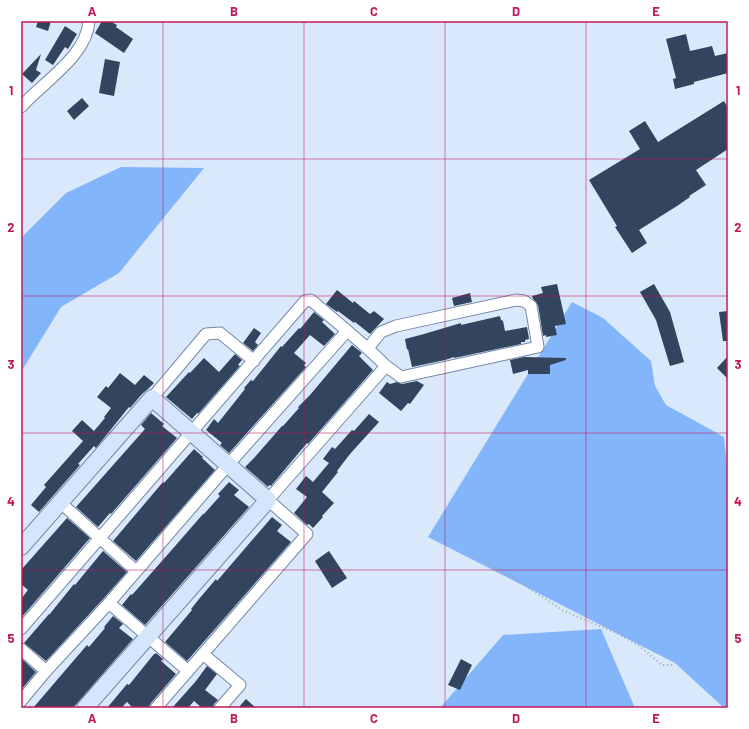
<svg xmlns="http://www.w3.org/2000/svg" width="749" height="729" font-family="Barlow,sans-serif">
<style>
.forest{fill:#83b5fa}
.building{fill:#32445e}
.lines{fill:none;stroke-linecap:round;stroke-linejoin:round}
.street-casing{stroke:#7388a5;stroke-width:13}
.secondary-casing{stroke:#7388a5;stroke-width:18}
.path{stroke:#99a5b6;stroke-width:2;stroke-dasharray:1 3;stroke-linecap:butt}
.street{stroke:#fff;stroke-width:11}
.secondary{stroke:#d4e5fc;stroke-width:16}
.grid{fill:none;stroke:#c2185b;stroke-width:1;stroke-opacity:0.55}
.neatline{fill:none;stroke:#c2185b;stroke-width:1.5}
.grid-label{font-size:13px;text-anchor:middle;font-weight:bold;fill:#c2185b}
</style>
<rect width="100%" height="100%" fill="#dae8fb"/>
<g class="forest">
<polygon points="121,167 204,168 119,273 61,307 21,372 21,238 66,193"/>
<polygon points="572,302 603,318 651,361 655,386 666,405 724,437 728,477 728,708 723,708 723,707 675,663 428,537"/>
<polygon points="601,629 635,708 440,708 503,635"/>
</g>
<g class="building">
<polygon points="38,21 51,21 48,31 36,27"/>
<polygon points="102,21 110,21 117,25 116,27 133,39 124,53 95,33"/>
<polygon points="65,26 77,34 68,49 65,47 53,65 45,60"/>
<polygon points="686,34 690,51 712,46 715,56 728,53 728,73 694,82 694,84 675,89 673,79 676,78 666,39"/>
<polygon points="41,54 36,70 41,73 32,83 22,74"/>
<polygon points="105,59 120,62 114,96 99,93"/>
<polygon points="82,98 89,106 74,120 67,111"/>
<polygon points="724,101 728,108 728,149 696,170 706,185 689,196 690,197 677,206 639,230 647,243 632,253 615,227 617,226 589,180 640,149 629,131 645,121 658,142"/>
<polygon points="557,284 566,324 555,326 557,335 546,337 546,335 543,336 538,305 535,301 533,299 532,296 543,293 541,287"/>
<polygon points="654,284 670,312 684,362 670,366 656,320 640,292"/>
<polygon points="337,290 353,303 354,301 370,314 374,311 384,319 370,334 355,322 354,323 338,311 337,312 326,304"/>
<polygon points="470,293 472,302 454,306 452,298"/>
<polygon points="728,311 728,341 723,341 719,312"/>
<polygon points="314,312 324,320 322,322 335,334 324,346 310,335 294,353 306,363 304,365 306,367 229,453 220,445 222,443 206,430 214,419 218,423 245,389 244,388 251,380 253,381 281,346 282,347 299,328 300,329"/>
<polygon points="500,316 501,320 503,321 505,331 527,327 529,339 525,340 525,342 521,342 521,344 454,358 454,357 445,360 412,367 408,349 407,350 405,339 424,334 461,323 461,325"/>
<polygon points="254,328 261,333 255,342 258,345 253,351 243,343"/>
<polygon points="352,345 362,353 359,356 373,370 308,444 307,443 271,486 269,485 268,487 245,467 254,458 282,426 283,426 299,408 298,407 310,395"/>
<polygon points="235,354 242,360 238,365 240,366 198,414 197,413 192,419 166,397 189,372 190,373 204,358 219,372"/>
<polygon points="728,356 728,379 717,368"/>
<polygon points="524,357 566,358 566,360 550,365 550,374 528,374 528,370 513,374 510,360"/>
<polygon points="120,373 135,385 144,375 154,383 148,389 142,394 130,408 129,407 96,448 94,446 78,464 80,465 39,512 31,505 46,487 44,485 83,441 72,431 82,420 94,431 105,418 104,417 111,408 97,397 106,386 108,388"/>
<polygon points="417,381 424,385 410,404 408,403 401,411 379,393 387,382 390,384 397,382 402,384"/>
<polygon points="151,413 164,424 162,426 177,438 111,514 110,513 98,527 76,507 145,429 141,425"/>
<polygon points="369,414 379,422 350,454 337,471 338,472 322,492 334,503 322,516 323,517 313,528 309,524 307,525 294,513 307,497 296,489 306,476 313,482 329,463 323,459 332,447 335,449 352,430 354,431"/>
<polygon points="194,449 203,457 202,458 215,470 136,561 113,541 163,482 164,483"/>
<polygon points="229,482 239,490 234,495 249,507 145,625 122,605 131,594 132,595 176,545 203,514 204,514 220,496 218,494"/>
<polygon points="272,517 282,525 277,531 291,542 187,661 165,642 192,610 191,609 199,599 216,579 217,581"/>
<polygon points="67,518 90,538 21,618 21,599 28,590 21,584 21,570"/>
<polygon points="103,551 127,572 104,598 46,661 24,643 49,614 49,615 74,584 75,585"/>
<polygon points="329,551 347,578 332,588 315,561"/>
<polygon points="113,616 123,624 119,628 133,639 73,708 33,708 87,645 89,647 105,628 104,627"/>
<polygon points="156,653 163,659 161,661 176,674 151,703 148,708 133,708 127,702 121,708 107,708 127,684 129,685 154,654 155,654"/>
<polygon points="21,658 36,672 21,690"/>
<polygon points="461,659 472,665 460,690 448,685"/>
<polygon points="207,666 217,674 205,690 218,700 214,704 213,708 202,708 194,701 188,708 172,708 196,681"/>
<polygon points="246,699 256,708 238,708"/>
</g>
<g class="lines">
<defs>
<g id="street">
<path d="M21,107C43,82 87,56 89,21"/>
<polyline points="368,348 381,332 396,326 516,300 524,301 531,306 538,347 401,377 386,366"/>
<polyline points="152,398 206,334 220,333 254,361"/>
<polyline points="60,502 136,571"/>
<polyline points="109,603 188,671"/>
<path d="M21,629C115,519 211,411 305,301L311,300C336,322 362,342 386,366L268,500L307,534L156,708"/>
<polyline points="21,649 46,671"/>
<polyline points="203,654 240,685 220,708"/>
<polyline points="21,701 46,671 109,603 228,465 347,331"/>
</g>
<polyline id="secondary" points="21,547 152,398 192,433 268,500 85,708"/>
</defs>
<use href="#street" class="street-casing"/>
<use href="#secondary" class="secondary-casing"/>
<polyline class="path" points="474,555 515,579 562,610 616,633 637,644 662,665 675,665"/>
<use href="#street" class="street"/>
<use href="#secondary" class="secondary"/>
</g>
<path class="grid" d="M163,21V708M304,21V708M445,21V708M586,21V708M21,159H728M21,296H728M21,433H728M21,570H728"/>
<rect width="749" height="729" fill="none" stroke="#ffffff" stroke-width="44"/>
<rect x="22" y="22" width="705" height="685" class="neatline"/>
<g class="grid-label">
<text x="92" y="16">A</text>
<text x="234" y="16">B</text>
<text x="374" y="16">C</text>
<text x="516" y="16">D</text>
<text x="656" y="16">E</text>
<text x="11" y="95">1</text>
<text x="738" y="95">1</text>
<text x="11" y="232">2</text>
<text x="738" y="232">2</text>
<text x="11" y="369">3</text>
<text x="738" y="369">3</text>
<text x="11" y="506">4</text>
<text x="738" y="506">4</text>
<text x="11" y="643">5</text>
<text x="738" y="643">5</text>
<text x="92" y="723">A</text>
<text x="234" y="723">B</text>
<text x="374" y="723">C</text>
<text x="516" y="723">D</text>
<text x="656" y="723">E</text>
</g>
</svg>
